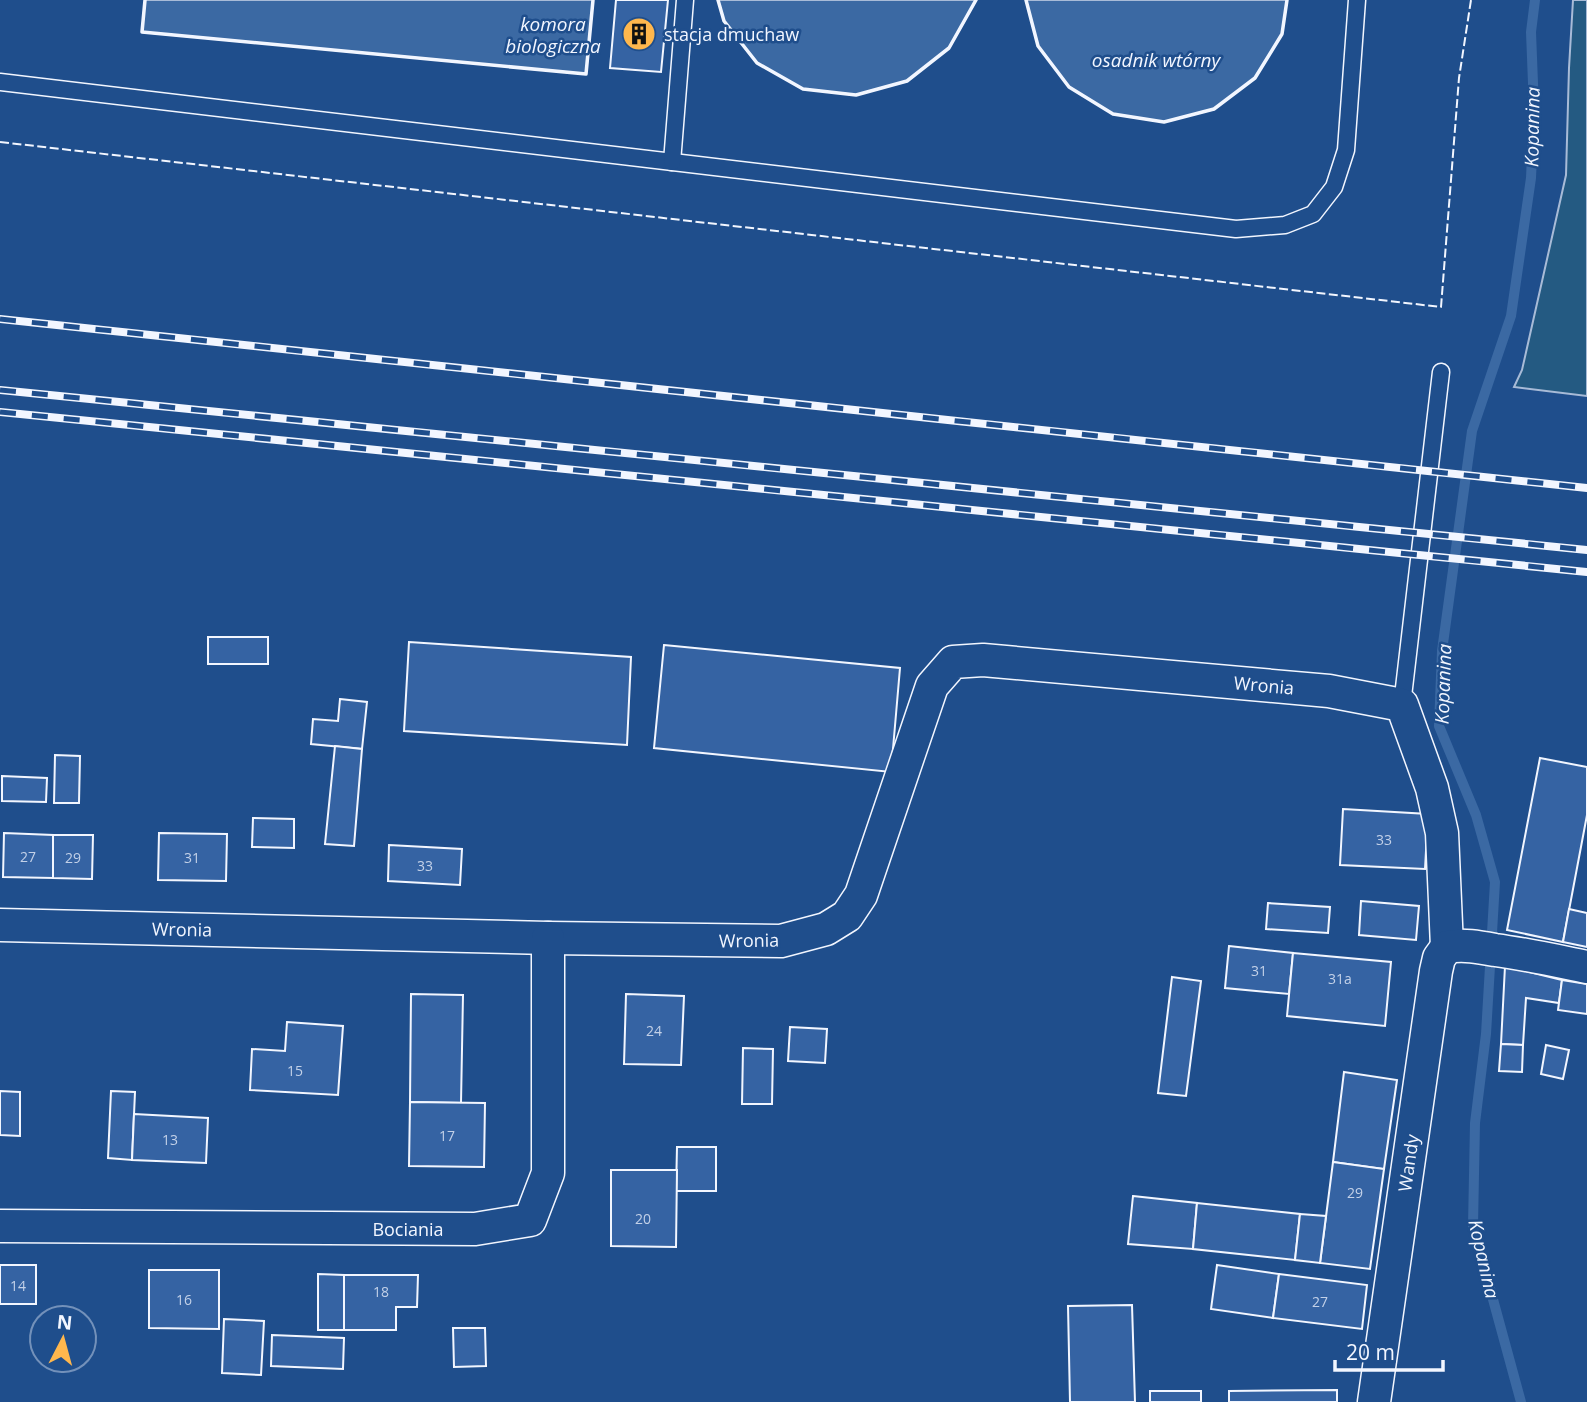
<svg xmlns="http://www.w3.org/2000/svg" width="1587" height="1402" font-family="'Open Sans',sans-serif">
<style>
.green{fill:#245a82;stroke:#a8bbd7;stroke-width:2}
.water{fill:#3b69a3;stroke:#a8bbd7;stroke-width:2}
.lines{fill:none;stroke-linecap:round;stroke-linejoin:round}
.stream{stroke:#3b69a3;stroke-width:10}
.building{fill:#3563a3;stroke:#f2f6ff;stroke-width:2}
.service-casing{stroke:#f2f6ff;stroke-width:19}
.minor-casing{stroke:#f2f6ff;stroke-width:35}
.service{stroke:#1f4e8c;stroke-width:16}
.minor{stroke:#1f4e8c;stroke-width:32}
.rail-casing{stroke:#f2f6ff;stroke-width:8}
.rail{stroke:#1f4e8c;stroke-width:5;stroke-dasharray:16;stroke-linecap:butt}
.fence{stroke:#f2f6ff;stroke-width:2;stroke-dasharray:9 3.5;stroke-linecap:butt}
.wall{stroke:#f2f6ff;stroke-width:3.5}
.labels{text-anchor:middle;dominant-baseline:central;stroke-width:5;stroke-linejoin:round;paint-order:stroke}
.number-label{font-size:14px;fill:#c3d1e8}
.poi-label{font-size:18px;fill:#f2f6ff;stroke:#1f4e8c;text-anchor:start}
.street-label{font-size:18px;fill:#f2f6ff;stroke:#1f4e8c}
.water-label{font-size:19px;font-style:italic;fill:#f2f6ff;stroke:#1f4e8c}
</style>
<rect width="100%" height="100%" fill="#1f4e8c"/>
<polygon class="green" points="1573,0 1587,0 1587,396 1514,387 1522,370 1566,175 1569,68"/>
<g class="water">
<polygon points="145,0 593,0 586,74 142,32"/>
<polygon points="718,0 976,0 949,48 907,81 856,95 803,89 757,63 724,21"/>
<polygon points="1026,0 1287,0 1282,34 1255,78 1214,109 1164,122 1113,114 1069,87 1038,46"/>
</g>
<g class="lines">
<polyline class="stream" points="1521,1402 1473,1226 1475,1123 1486,1034 1495,882 1476,815 1439,726 1442,651 1472,431 1511,316 1531,178 1534,109 1531,32 1535,0"/>
</g>
<g class="building">
<polygon points="616,0 668,0 661,72 610,68"/>
<rect x="208" y="637" width="60" height="27"/>
<polygon points="409,642 631,657 627,745 404,731"/>
<polygon points="664,645 900,668 891,772 654,748"/>
<polygon points="340,699 367,702 362,749 311,744 313,719 338,721"/>
<polygon points="335,746 362,749 354,846 325,844"/>
<polygon points="55,755 80,756 79,803 54,803"/>
<polygon points="1540,758 1587,767 1587,815 1563,942 1507,930"/>
<polygon points="2,776 47,778 46,802 2,801"/>
<polygon points="1343,809 1428,814 1425,869 1340,865"/>
<polygon points="253,818 294,819 294,848 252,847"/>
<polygon points="4,833 53,835 53,878 3,877"/>
<polygon points="159,833 227,834 226,881 158,880"/>
<polygon points="53,835 93,835 92,879 53,878"/>
<polygon points="389,845 462,849 460,885 388,881"/>
<polygon points="1361,901 1419,906 1416,940 1359,935"/>
<polygon points="1268,903 1330,907 1328,933 1266,929"/>
<polygon points="1569,909 1587,913 1587,947 1563,942"/>
<polygon points="1229,946 1293,953 1289,994 1225,988"/>
<polygon points="1293,953 1391,962 1385,1026 1287,1016"/>
<polygon points="1505,966 1562,980 1559,1003 1526,998 1523,1045 1501,1044"/>
<polygon points="1172,977 1201,981 1186,1096 1158,1093"/>
<polygon points="1562,980 1587,984 1587,1014 1558,1010"/>
<polygon points="411,994 463,995 461,1103 410,1102"/>
<polygon points="626,994 684,996 681,1065 624,1064"/>
<polygon points="287,1022 343,1026 338,1095 250,1090 252,1049 285,1051"/>
<polygon points="790,1027 827,1029 825,1063 788,1061"/>
<polygon points="1501,1044 1523,1045 1522,1072 1499,1071"/>
<polygon points="1546,1045 1569,1050 1563,1079 1541,1074"/>
<polygon points="743,1048 773,1049 772,1104 742,1104"/>
<polygon points="1344,1072 1397,1080 1384,1169 1333,1162"/>
<polygon points="0,1091 20,1092 20,1136 0,1135"/>
<polygon points="111,1091 135,1092 132,1160 108,1158"/>
<polygon points="410,1102 485,1103 484,1167 409,1166"/>
<polygon points="134,1114 208,1118 206,1163 132,1160"/>
<polygon points="677,1147 716,1147 716,1191 676,1191"/>
<polygon points="1333,1162 1384,1169 1370,1269 1320,1263"/>
<polygon points="611,1170 677,1170 676,1247 611,1246"/>
<polygon points="1133,1196 1197,1203 1193,1249 1128,1244"/>
<polygon points="1197,1203 1300,1214 1295,1260 1193,1249"/>
<polygon points="1300,1214 1326,1216 1320,1263 1295,1260"/>
<rect x="0" y="1265" width="36" height="39"/>
<polygon points="1217,1265 1279,1274 1273,1318 1211,1309"/>
<polygon points="149,1270 219,1270 219,1329 149,1328"/>
<polygon points="318,1274 344,1275 344,1330 318,1330"/>
<polygon points="1279,1274 1367,1285 1362,1329 1273,1318"/>
<polygon points="344,1275 418,1275 417,1307 396,1307 396,1330 344,1330"/>
<polygon points="1132,1305 1135,1402 1070,1402 1068,1306"/>
<polygon points="224,1319 264,1321 261,1375 222,1373"/>
<polygon points="453,1328 485,1328 486,1366 454,1367"/>
<polygon points="272,1335 344,1338 343,1369 271,1366"/>
<polygon points="1337,1390 1337,1402 1229,1402 1229,1391"/>
<rect x="1150" y="1391" width="51" height="11"/>
</g>
<g class="lines">
<defs>
<g id="service">
<polyline points="0,82 1236,229 1285,225 1313,214 1334,187 1346,150 1357,0"/>
<polyline points="672,162 685,0"/>
<polyline points="1402,705 1441,372"/>
</g>
<g id="minor">
<polyline points="0,925 548,938 781,941 826,929 847,916 861,895 932,686 953,662 983,660 1329,691 1402,705 1432,788 1442,833 1447,947"/>
<polyline points="0,1226 475,1229 530,1220 548,1173 548,938"/>
<path d="M1374,1402L1436,971L1439,958L1447,947C1463,944 1479,947 1495,950C1526,954 1557,961 1587,967"/>
</g>
</defs>
<use href="#service" class="service-casing"/>
<use href="#minor" class="minor-casing"/>
<use href="#service" class="service"/>
<use href="#minor" class="minor"/>
<defs>
<g id="rail">
<polyline points="0,319 1587,488"/>
<polyline points="0,390 1587,550"/>
<polyline points="0,412 1587,572"/>
</g>
</defs>
<use href="#rail" class="rail-casing"/>
<use href="#rail" class="rail"/>
<polyline class="fence" points="0,142 1441,307 1459,78 1471,0"/>
<g class="wall">
<polyline points="145,0 142,32 586,74 593,0"/>
<polyline points="718,0 724,21 757,63 803,89 856,95 907,81 949,48 976,0"/>
<polyline points="1026,0 1038,46 1069,87 1113,114 1164,122 1214,109 1255,78 1282,34 1287,0"/>
</g>
</g>
<defs>
<symbol id="building-disc" viewBox="-11 -11 22 22"><circle r="9.5" fill="#ffb74d" stroke="#1f4e8c"/><path d="M-4-6H4V6H1V3H-1V6H-4ZM-2.5-4.3h1.7v1.8h-1.7ZM.8-4.3h1.7v1.8H.8ZM-2.5-1h1.7V.8h-1.7ZM.8-1h1.7V.8H.8Z" fill="#111"/></symbol>
</defs>
<g fill-rule="evenodd">
<use href="#building-disc" x="620" y="15" width="38" height="38"/>
</g>
<g class="labels">
<g class="number-label">
<text x="1384" y="839">33</text>
<text x="28" y="856">27</text>
<text x="73" y="857">29</text>
<text x="192" y="857">31</text>
<text x="425" y="865">33</text>
<text x="1259" y="970">31</text>
<text x="1340" y="978">31a</text>
<text x="654" y="1030">24</text>
<text x="295" y="1070">15</text>
<text x="447" y="1135">17</text>
<text x="170" y="1139">13</text>
<text x="1355" y="1192">29</text>
<text x="643" y="1218">20</text>
<text x="18" y="1285">14</text>
<text x="381" y="1291">18</text>
<text x="184" y="1299">16</text>
<text x="1320" y="1301">27</text>
</g>
<g class="poi-label">
<text x="664" y="34">stacja dmuchaw</text>
</g>
<g class="street-label">
<text transform="translate(1264 685) rotate(5)">Wronia</text>
<text transform="translate(182 929) rotate(1)">Wronia</text>
<text transform="translate(749 940) rotate(-1)">Wronia</text>
<text transform="translate(1408 1163) rotate(-82)">Wandy</text>
<text x="408" y="1229">Bociania</text>
</g>
<g class="water-label">
<text x="553" y="24">komora<tspan x="553" dy="22">biologiczna</tspan></text>
<text x="1156" y="60">osadnik wtórny</text>
<text transform="translate(1532 127) rotate(-89)">Kopanina</text>
<text transform="translate(1443 684) rotate(-88)">Kopanina</text>
<text transform="translate(1484 1259) rotate(77)">Kopanina</text>
</g>
</g>
<g transform="translate(63 1339) rotate(6)"><circle r="33" fill="#1f4e8c" stroke="#7391ba" stroke-width="2"/>
<path d="M0-5L12 26L0 18L-12 26Z" fill="#ffb74d"/>
<text y="-10" font-size="19" font-weight="bold" text-anchor="middle" fill="#f2f6ff">N</text>
</g>
<path d="M1335 1360v10h108v-10" fill="none" stroke="#f2f6ff" stroke-width="3.5"/>
<text x="1346" y="1360" font-size="21" fill="#f2f6ff" stroke="#1f4e8c" stroke-width="5" paint-order="stroke">20 m</text>
</svg>
